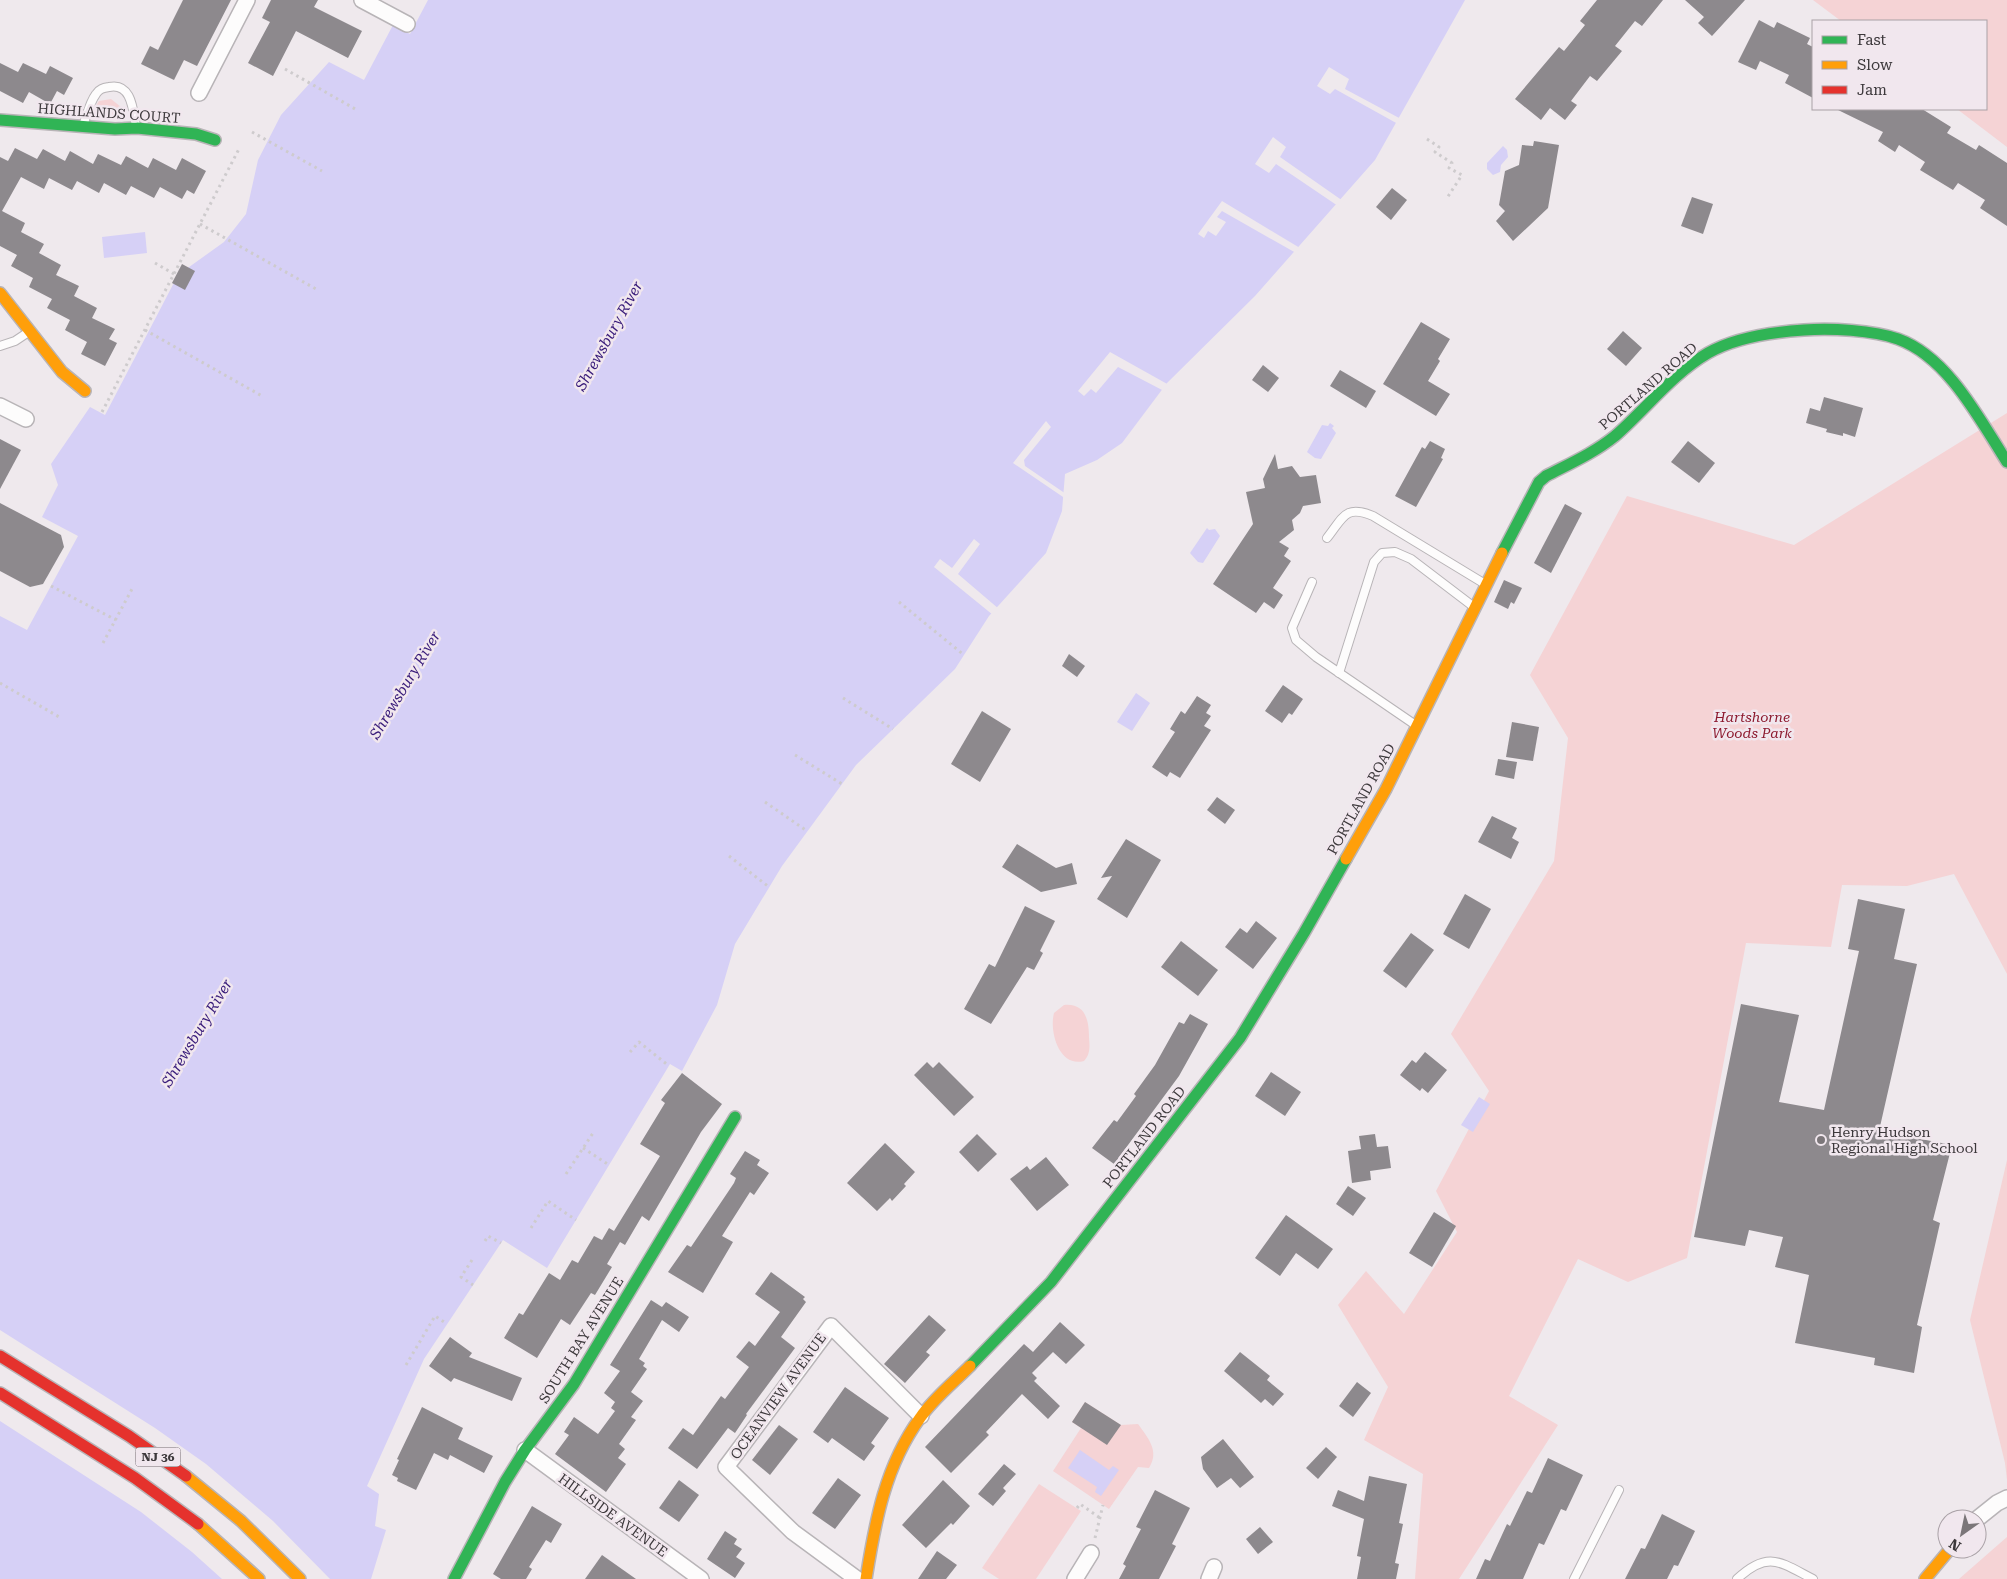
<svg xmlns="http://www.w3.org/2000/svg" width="2007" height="1579" font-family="'Roboto Serif',serif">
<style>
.green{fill:#f5d3d5}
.water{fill:#d6d0f6}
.pier{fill:#efe9ed}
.building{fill:#8d898d}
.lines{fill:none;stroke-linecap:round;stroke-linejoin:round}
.lane-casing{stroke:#b8b4b7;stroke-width:10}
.street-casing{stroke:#b8b4b7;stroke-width:18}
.fast-casing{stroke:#b8b4b7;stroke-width:14}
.slow-casing{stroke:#b8b4b7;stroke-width:14}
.jam-casing{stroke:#b8b4b7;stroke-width:14}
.path{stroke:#cecbcd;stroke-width:3;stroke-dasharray:2.5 4;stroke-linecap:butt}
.lane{stroke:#fdfcfc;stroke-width:8}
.street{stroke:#fdfcfc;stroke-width:15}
.fast{stroke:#30b455;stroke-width:11}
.slow{stroke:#ff9f0a;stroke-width:11}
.jam{stroke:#e5322d;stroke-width:11}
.poi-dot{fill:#7b7679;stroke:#f1e7ee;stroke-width:2}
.labels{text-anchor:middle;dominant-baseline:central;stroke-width:5;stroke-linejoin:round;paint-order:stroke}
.shield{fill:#f1e7ee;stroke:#726c71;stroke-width:1}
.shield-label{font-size:12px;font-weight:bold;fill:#3c383b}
.street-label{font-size:14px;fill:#3c383b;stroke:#f1e7ee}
.park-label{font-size:14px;font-style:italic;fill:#8d1a2f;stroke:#f1e7ee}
.poi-label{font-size:14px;fill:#3c383b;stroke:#f1e7ee;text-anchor:start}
.water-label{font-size:15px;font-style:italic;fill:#371a79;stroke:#f1e7ee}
</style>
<rect width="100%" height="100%" fill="#efe9ed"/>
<g class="green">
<polygon points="1813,0 2007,0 2007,147 1957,109 1986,109 1986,21 1841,21"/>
<polygon points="111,99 121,107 121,119 92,118 95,107 99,101"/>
<polygon points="2007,413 2007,974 1954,874 1907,886 1842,885 1831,947 1746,943 1687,1258 1628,1282 1578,1259 1509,1396 1558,1425 1459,1579 1415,1579 1423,1474 1364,1440 1388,1387 1338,1305 1366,1271 1404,1314 1457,1232 1436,1191 1489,1091 1451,1034 1554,861 1568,738 1530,675 1627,496 1794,545"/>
<path d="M1064,1005C1086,1003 1089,1021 1089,1038C1090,1047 1090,1055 1084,1061C1059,1068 1049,1031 1054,1013Z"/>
<polygon points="2007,1160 2007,1480 2005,1463 1970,1320"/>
<path d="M1085,1402L1121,1425L1138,1424C1148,1438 1160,1451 1149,1468L1138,1467L1109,1509L1053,1471L1081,1428L1072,1422Z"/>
<polygon points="1039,1484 1081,1511 1036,1579 999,1579 982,1568"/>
<polygon points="2007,1537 2007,1579 1959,1579"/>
</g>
<g class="water">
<polygon points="428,0 1465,0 1375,160 1255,296 1167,383 1122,443 1097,460 1065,474 1062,511 1046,553 989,616 955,669 856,765 782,866 735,944 717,1005 682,1071 670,1064 547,1268 503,1240 424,1359 367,1486 379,1494 375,1526 386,1530 371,1579 0,1579 0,616 27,630 78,536 42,517 58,485 51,464 90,407 105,415 178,275 224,242 246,214 258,160 281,115 329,62 364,80 393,25 410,34"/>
<polygon points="1503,146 1507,150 1508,157 1501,165 1500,172 1493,175 1487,169 1487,163"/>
<polygon points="145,232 147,253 104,258 102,237"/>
<polygon points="1330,423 1334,426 1332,428 1336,433 1321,459 1315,458 1307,452 1322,425 1328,426"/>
<polygon points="1207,528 1209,530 1215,529 1220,536 1203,563 1198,562 1190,553"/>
<polygon points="1136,693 1150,703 1132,731 1117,722"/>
<polygon points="1479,1097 1490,1104 1473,1132 1461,1125"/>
<polygon points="1080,1450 1109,1470 1113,1466 1119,1470 1101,1496 1095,1492 1097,1487 1068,1468"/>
</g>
<g class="pier">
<polygon points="1329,67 1349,79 1345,89 1401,119 1398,124 1335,89 1330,94 1317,86"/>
<polygon points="1273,137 1286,147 1280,157 1343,201 1338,206 1276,164 1269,173 1255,164"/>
<polygon points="1222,201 1300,248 1296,253 1222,211 1217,217 1226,222 1216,236 1208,231 1204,238 1198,234"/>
<polygon points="1110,352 1169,385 1164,391 1118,367 1096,393 1091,389 1084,396 1078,391"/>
<polygon points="1046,421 1051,427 1024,460 1025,466 1066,494 1066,499 1013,463"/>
<polygon points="974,539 980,544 958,574 999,609 993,615 934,567 940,559 952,568"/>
<polygon points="0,1330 155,1428 206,1464 273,1521 330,1579 222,1579 192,1552 141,1512 0,1421"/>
</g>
<g class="building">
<polygon points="183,0 231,0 197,66 184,60 174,80 141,64 150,46 158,50"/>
<polygon points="271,0 318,0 314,7 362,31 348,58 296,31 273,76 248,63 270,22 262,18"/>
<polygon points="1597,0 1663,0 1642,26 1635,21 1615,46 1622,51 1597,81 1590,76 1571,101 1577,105 1565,120 1550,108 1541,120 1515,99 1559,47 1564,51 1585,25 1580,21"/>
<polygon points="1685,0 1745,0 1712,36 1698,23 1704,17"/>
<polygon points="1759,20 1774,28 1777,22 1810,38 1807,44 1813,47 1813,98 1785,83 1789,75 1760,61 1756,70 1738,62"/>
<polygon points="0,63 18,72 23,63 46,74 50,66 73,78 64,95 57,91 50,104 29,92 23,103 0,91"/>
<polygon points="1836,109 1922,109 1951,127 1947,133 1976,150 1979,145 2007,163 2007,226 1980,208 1985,200 1958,183 1953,190 1920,170 1925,162 1899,145 1895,152 1878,141 1883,132"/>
<polygon points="1534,141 1559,145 1548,208 1513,241 1496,221 1505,211 1499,205 1505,171 1519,165 1522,145 1533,146"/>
<polygon points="15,148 37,159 43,149 65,161 70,151 93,164 98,154 121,165 126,156 148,168 153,158 176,170 182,158 206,171 194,194 187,190 182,199 160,187 154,198 131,186 126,195 104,183 99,193 77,181 72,190 49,178 44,189 21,177 2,211 25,223 21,232 44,244 39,253 61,265 56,275 79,286 74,296 97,308 92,318 115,329 109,339 117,343 105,366 81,354 87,342 65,330 70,320 47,308 52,299 29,287 33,278 11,266 17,255 0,246 0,157 8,161"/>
<polygon points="1392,188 1407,200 1391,220 1376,207"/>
<polygon points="1692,197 1713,204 1703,234 1681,226"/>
<polygon points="182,264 195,271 185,290 172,283"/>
<polygon points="1421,322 1450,339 1438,359 1440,361 1428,381 1450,394 1436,416 1383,384"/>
<polygon points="1623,331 1642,348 1626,366 1607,349"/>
<polygon points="1263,365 1279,378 1268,392 1252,380"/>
<polygon points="1340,370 1376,391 1366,408 1330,386"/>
<polygon points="1824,397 1863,408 1855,437 1843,433 1843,436 1826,432 1827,429 1806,423 1810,408 1820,411"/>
<polygon points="0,439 21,450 0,489"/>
<polygon points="1430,441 1445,449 1441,458 1443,459 1416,507 1395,496 1422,447 1425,449"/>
<polygon points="1688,441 1715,463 1699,483 1671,462"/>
<polygon points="1275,454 1278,469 1292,466 1300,477 1316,475 1321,503 1303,506 1300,513 1292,520 1294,530 1279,542 1289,548 1284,556 1291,561 1273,588 1283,595 1274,609 1264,602 1256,613 1213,584 1253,524 1246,492 1265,488 1263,479"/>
<polygon points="0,503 61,535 64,547 43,584 30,587 0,571"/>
<polygon points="1565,504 1582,513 1551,573 1534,563"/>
<polygon points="1504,580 1522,588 1514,604 1511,602 1508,609 1494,602"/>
<polygon points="1069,654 1085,666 1077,677 1062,666"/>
<polygon points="1283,685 1303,699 1292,715 1289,713 1282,723 1265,711"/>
<polygon points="1197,696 1211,705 1206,713 1211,716 1204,726 1211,730 1180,778 1170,772 1167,777 1152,767 1175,732 1170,729 1181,711 1185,714"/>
<polygon points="982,711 1011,729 980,782 951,764"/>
<polygon points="1512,722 1539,727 1533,761 1506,757"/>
<polygon points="1498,759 1517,762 1514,779 1495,775"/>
<polygon points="1217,797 1235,810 1225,824 1207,810"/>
<polygon points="1492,816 1517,828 1512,838 1519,842 1511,859 1478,842"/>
<polygon points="1126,839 1161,860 1127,918 1097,899 1112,876 1101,878"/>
<polygon points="1017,844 1056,868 1072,863 1077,884 1041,892 1002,867"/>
<polygon points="1465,894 1491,909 1469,949 1443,934"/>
<polygon points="1858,899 1905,909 1894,959 1917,964 1879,1131 1952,1145 1933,1220 1940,1223 1917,1325 1922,1327 1914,1373 1874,1365 1875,1358 1795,1343 1809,1275 1775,1267 1783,1237 1749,1230 1745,1246 1694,1237 1741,1004 1799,1015 1779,1102 1824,1110 1859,951 1848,949"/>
<polygon points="1025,906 1055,921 1040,951 1043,953 1034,970 1027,967 991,1024 964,1009 989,964 995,967"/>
<polygon points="1256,921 1277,938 1253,969 1225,947 1240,928 1247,933"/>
<polygon points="1411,933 1434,950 1406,988 1383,971"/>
<polygon points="1181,941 1218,970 1198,996 1161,967"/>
<polygon points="1190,1014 1208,1024 1179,1076 1114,1164 1092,1148 1114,1120 1117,1122 1136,1096 1134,1094 1155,1065 1179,1022 1184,1024"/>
<polygon points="1425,1052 1447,1070 1428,1093 1422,1088 1420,1091 1400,1075 1412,1060 1416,1063"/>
<polygon points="927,1062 933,1068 939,1062 974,1097 954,1116 914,1075"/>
<polygon points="1271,1072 1301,1092 1285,1116 1255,1096"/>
<polygon points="682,1073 722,1104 701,1132 649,1221 642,1216 625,1245 620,1242 607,1264 612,1267 595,1295 591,1293 570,1325 561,1319 537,1358 504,1338 519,1313 523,1315 549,1273 560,1280 572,1260 578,1263 594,1236 602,1240 609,1228 614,1231 660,1156 640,1144 665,1103 661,1100"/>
<polygon points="977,1134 997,1154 978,1172 959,1152"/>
<polygon points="1375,1134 1377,1147 1388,1146 1391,1168 1370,1171 1371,1180 1352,1183 1348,1151 1361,1149 1359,1136"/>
<polygon points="885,1143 915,1172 904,1184 906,1186 892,1201 890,1198 877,1211 847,1183"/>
<polygon points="745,1151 760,1160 757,1165 769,1173 754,1195 750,1192 722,1236 733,1242 703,1293 668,1272 687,1245 691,1247 734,1183 736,1178 730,1174"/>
<polygon points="1046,1157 1069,1185 1037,1211 1010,1179 1027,1166 1030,1170"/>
<polygon points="1348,1186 1366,1198 1353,1216 1336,1204"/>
<polygon points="1434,1212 1456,1226 1432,1267 1409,1253"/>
<polygon points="1286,1215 1333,1249 1318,1269 1296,1253 1280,1276 1255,1258"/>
<polygon points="771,1272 805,1297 803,1299 806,1302 781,1337 795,1348 746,1414 747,1415 735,1433 728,1428 697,1469 668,1448 683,1428 693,1435 721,1396 725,1399 749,1367 736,1357 749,1341 755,1346 780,1312 755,1294"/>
<polygon points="651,1300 662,1307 666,1302 689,1317 679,1332 662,1320 639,1359 645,1363 643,1366 647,1369 631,1392 643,1401 631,1417 636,1420 619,1444 625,1449 618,1458 626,1464 606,1492 555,1454 569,1435 564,1432 574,1417 598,1434 615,1411 611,1408 615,1402 604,1393 620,1371 610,1365"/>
<polygon points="929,1315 946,1330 926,1352 930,1355 905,1383 884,1364"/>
<polygon points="1060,1322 1085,1345 1066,1364 1053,1352 1032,1373 1037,1378 1034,1381 1060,1406 1048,1419 1022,1394 986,1432 989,1435 951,1473 925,1447 1024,1344 1033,1352"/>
<polygon points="450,1337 472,1353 469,1357 522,1378 512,1401 454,1378 451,1382 429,1366"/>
<polygon points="1240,1352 1270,1376 1267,1380 1284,1394 1273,1406 1265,1399 1261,1403 1224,1371"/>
<polygon points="1357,1382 1371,1393 1353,1417 1339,1406"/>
<polygon points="845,1387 889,1418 871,1443 875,1446 864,1461 832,1438 828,1443 813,1432"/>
<polygon points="1085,1402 1121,1425 1107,1445 1072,1422"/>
<polygon points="422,1407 463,1428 458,1439 493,1456 484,1473 450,1455 448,1460 434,1453 416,1490 397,1481 398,1478 392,1475 399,1460 397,1459"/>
<polygon points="779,1425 798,1439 770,1475 752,1460"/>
<polygon points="1223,1439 1254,1477 1240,1488 1231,1478 1217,1488 1203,1469 1201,1457"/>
<polygon points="1326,1447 1337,1457 1318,1479 1306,1468"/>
<polygon points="1548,1458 1583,1475 1566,1511 1561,1509 1544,1545 1539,1543 1523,1579 1476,1579 1485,1559 1490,1561 1507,1524 1510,1526 1527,1491 1532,1493"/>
<polygon points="1004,1464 1016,1474 1003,1488 1006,1491 993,1506 978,1494"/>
<polygon points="1369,1476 1407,1484 1399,1523 1403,1524 1395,1563 1399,1564 1396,1579 1357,1579 1361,1557 1357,1556 1364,1519 1332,1506 1338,1490 1364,1501"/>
<polygon points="838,1478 861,1495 835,1529 812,1513"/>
<polygon points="679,1480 699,1495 679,1522 659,1508"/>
<polygon points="943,1480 970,1506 953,1525 951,1523 926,1548 902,1525"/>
<polygon points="1155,1490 1190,1508 1172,1544 1176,1546 1159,1579 1119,1579 1126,1566 1123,1564 1141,1529 1136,1527"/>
<polygon points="532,1506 562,1524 551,1543 546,1540 529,1567 532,1569 526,1579 501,1579 493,1574"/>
<polygon points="1662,1514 1695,1531 1678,1566 1674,1565 1667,1579 1625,1579 1641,1548 1645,1549"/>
<polygon points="1260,1527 1273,1542 1258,1554 1246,1539"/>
<polygon points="725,1531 737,1539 734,1544 742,1549 736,1557 745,1563 735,1578 707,1559"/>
<polygon points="937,1551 957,1565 946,1579 918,1579"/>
<polygon points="602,1555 636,1579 585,1579"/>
</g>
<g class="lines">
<defs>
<g id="lane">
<path d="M84,123C87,114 90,102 96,94C99,89 103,88 109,87C132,82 133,111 136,126"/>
<polyline points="0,346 15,341 27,333"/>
<path d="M1327,538C1343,518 1345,504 1373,516L1485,584"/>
<polyline points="1312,582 1292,628 1296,640 1316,657 1414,724"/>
<polyline points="1339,673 1374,562 1382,553 1395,552 1411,559 1474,607"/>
<polyline points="1574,1579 1619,1490"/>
<path d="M1737,1579C1768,1550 1780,1562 1813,1579"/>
</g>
<g id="street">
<polyline points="362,0 407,24"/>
<polyline points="199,93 247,0"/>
<polyline points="0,406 26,419"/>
<polyline points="525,1450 701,1579"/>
<polyline points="1977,1519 1997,1503 2007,1498"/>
<polyline points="857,1579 793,1532 726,1467 831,1326 921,1416"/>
<polyline points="1075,1579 1091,1553"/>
<polyline points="1209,1579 1214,1567"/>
</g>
<g id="fast">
<polyline points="0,120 115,129 137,128 196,134 215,140"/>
<path d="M1502,553L1539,482L1546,476C1569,464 1594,453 1615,436C1646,409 1672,374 1708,353C1736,337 1773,332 1804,330C1830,328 1873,330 1898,339C1948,357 1980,420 2007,462"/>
<polyline points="970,1366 1051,1282 1240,1038 1304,933 1346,859"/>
<polyline points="454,1579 505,1482 525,1450 574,1384 735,1117"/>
</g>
<g id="slow">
<polyline points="0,293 62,372 85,391"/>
<polyline points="1346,859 1386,789 1502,553"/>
<polyline points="186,1476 241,1521 300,1579"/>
<polyline points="198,1524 259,1579"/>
<path d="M866,1579C875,1522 885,1466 920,1418C933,1399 953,1383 970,1366"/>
<polyline points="1925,1579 1950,1549"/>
</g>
<g id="jam">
<polyline points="0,1356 129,1436 186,1476"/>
<polyline points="0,1393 135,1478 198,1524"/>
</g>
</defs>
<use href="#lane" class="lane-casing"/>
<use href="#street" class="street-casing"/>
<use href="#fast" class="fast-casing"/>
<use href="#slow" class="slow-casing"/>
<use href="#jam" class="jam-casing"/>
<g class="path">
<polyline points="285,69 357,110"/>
<polyline points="252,132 322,171"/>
<polyline points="1427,139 1439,147 1435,152 1452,163 1449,168 1462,175 1447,198"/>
<polyline points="200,224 316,289"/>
<polyline points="155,263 174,274"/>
<polyline points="145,330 262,396"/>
<polyline points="102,412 240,147"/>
<polyline points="51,586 116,620"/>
<polyline points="899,602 964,655"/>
<polyline points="103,643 132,589"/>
<polyline points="0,683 61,718"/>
<polyline points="843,698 893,729"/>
<polyline points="795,755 842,784"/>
<polyline points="765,802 807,831"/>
<polyline points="729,856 769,887"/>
<polyline points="630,1052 639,1042 669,1066"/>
<polyline points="583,1148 609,1165"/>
<polyline points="566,1174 593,1133"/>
<polyline points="531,1228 548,1201 576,1220"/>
<polyline points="485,1241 488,1236 501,1243"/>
<polyline points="472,1260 461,1277 473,1285"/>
<polyline points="406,1365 435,1316 447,1324"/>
<polyline points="1077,1508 1080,1504 1100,1518"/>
<polyline points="1095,1538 1103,1505"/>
</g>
<use href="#lane" class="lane"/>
<use href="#street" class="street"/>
<use href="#fast" class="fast"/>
<use href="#slow" class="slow"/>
<use href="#jam" class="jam"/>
</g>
<circle class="poi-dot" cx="1821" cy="1140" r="5"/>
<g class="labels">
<rect class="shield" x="135.5" y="1447.5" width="45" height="19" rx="4"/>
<g class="shield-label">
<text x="158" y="1457">NJ 36</text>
</g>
<g class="street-label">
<text transform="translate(109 113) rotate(4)">HIGHLANDS COURT</text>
<text transform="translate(1648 386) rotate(-41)">PORTLAND ROAD</text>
<text transform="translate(1361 799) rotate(-61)">PORTLAND ROAD</text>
<text transform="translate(1144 1137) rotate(-52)">PORTLAND ROAD</text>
<text transform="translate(581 1340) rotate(-58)">SOUTH BAY AVENUE</text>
<text transform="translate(778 1396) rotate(-54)">OCEANVIEW AVENUE</text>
<text transform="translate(613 1515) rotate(36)">HILLSIDE AVENUE</text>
</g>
<g class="park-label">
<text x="1752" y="717">Hartshorne<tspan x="1752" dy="16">Woods Park</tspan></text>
</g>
<g class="poi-label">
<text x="1831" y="1132">Henry Hudson<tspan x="1831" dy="16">Regional High School</tspan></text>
</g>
<g class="water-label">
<text transform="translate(609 336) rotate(-61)">Shrewsbury River</text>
<text transform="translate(405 685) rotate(-59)">Shrewsbury River</text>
<text transform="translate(197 1033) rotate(-59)">Shrewsbury River</text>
</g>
</g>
<rect x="1812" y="20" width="175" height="90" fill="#f1e7ee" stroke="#a9a1a6"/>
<rect x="1822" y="36" width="25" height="8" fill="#30b455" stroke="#a9a1a6"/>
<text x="1857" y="45" font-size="15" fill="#3c383b">Fast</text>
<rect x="1822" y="61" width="25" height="8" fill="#ff9f0a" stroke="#a9a1a6"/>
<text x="1857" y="70" font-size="15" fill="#3c383b">Slow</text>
<rect x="1822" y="86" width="25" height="8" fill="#e5322d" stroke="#a9a1a6"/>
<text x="1857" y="95" font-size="15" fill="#3c383b">Jam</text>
<g transform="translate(1962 1534) rotate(213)"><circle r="24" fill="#f1e7ee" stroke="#a9a1a6"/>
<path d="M0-4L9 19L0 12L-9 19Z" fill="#7b7679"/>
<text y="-8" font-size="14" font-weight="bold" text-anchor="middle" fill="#3c383b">N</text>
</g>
</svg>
